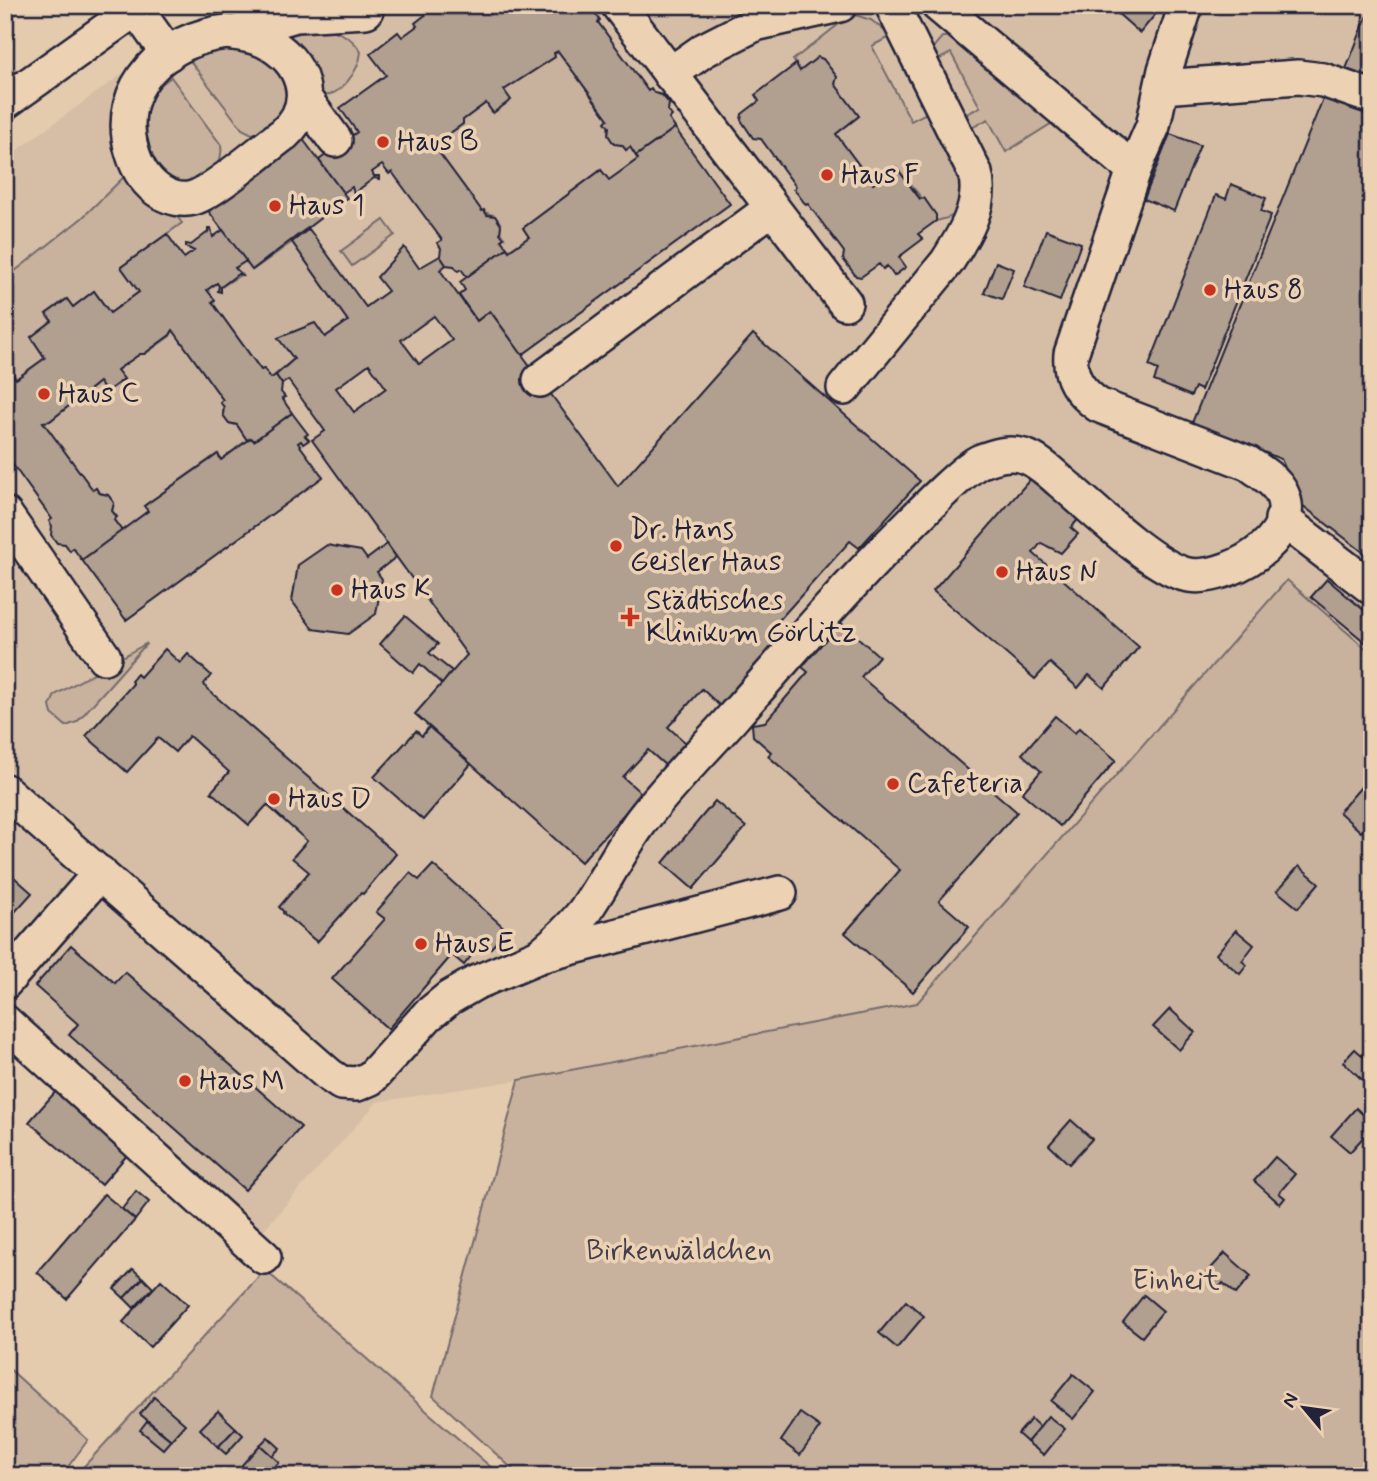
<svg xmlns="http://www.w3.org/2000/svg" width="1377" height="1481" font-family="Mynerve,sans-serif">
<style>
.built{fill:#d5bea5}
.green{fill:#c8b29d;stroke:#756a6c;stroke-width:2}
.building{fill:#b19f90;stroke:#22223b;stroke-width:2;fill-rule:evenodd}
.lines{fill:none;stroke-linecap:round;stroke-linejoin:round}
.minor-casing{stroke:#22223b;stroke-width:38}
.minor{stroke:#ecd2b3;stroke-width:33}
.poi-dot{fill:#c8321e;stroke:#ecd2b3;stroke-width:2.5}
.labels{text-anchor:middle;dominant-baseline:central;stroke-width:7;stroke-linejoin:round;paint-order:stroke}
.poi-label{font-size:28px;fill:#22223b;stroke:#ecd2b3;text-anchor:start}
.park-label{font-size:28px;fill:#433f4f;stroke:#ecd2b3}
</style>
<rect width="100%" height="100%" fill="#e4cbae"/>
<filter id="ink" filterUnits="userSpaceOnUse"><feTurbulence type="fractalNoise" baseFrequency=".0143" numOctaves="2"/><feDisplacementMap in="SourceGraphic" scale="14" xChannelSelector="R" yChannelSelector="G"/><feConvolveMatrix kernelMatrix="1 2 1 2 8 2 1 2 1" color-interpolation-filters="sRGB"/></filter>
<g filter="url(#ink)">
<polygon class="built" points="217,5 1372,5 1372,654 1287,580 917,1003 519,1080 377,1102 251,1244 5,1025 5,159"/>
<g class="green">
<path d="M855,15L871,20L891,36L872,46L911,121L930,111C942,135 975,186 957,212C953,218 943,219 936,221V215L896,167L873,184L836,134L859,116L835,84L837,77L823,59L818,58L800,71L793,60L848,17Z"/>
<path d="M288,27C315,28 346,25 361,52C359,71 340,98 319,96L284,37Z"/>
<polygon points="942,37 952,37 958,40 1052,123 1006,152 988,119 968,130 961,117 980,107 951,53 932,63 930,51"/>
<polygon points="220,39 277,55 294,107 261,132 252,134 242,129 191,62"/>
<polygon points="558,51 608,119 608,135 614,143 622,145 626,150 630,147 638,159 609,180 601,170 523,228 529,237 509,251 501,240 504,238 500,233 501,225 495,216 482,211 432,143 437,142 463,124 463,120 486,103 493,113 504,90 555,57 554,53"/>
<path d="M171,77L221,145C225,168 203,176 185,188L149,172L142,99Z"/>
<polygon points="133,168 165,201 182,223 121,267 139,292 110,313 94,291 73,307 66,299 46,314 52,321 31,337 45,358 16,379 5,364 5,279 82,218"/>
<polygon points="384,220 395,235 352,266 341,251"/>
<polygon points="292,242 348,321 325,337 279,339 294,359 271,378 264,369 261,370 212,302 214,300 207,290 217,283 219,286 218,291 220,291 221,287 242,274 235,268 246,261 253,270"/>
<polygon points="173,330 223,400 223,415 229,423 237,425 247,440 221,460 217,454 145,505 148,511 122,531 114,520 117,517 112,511 114,503 108,495 99,493 96,488 93,490 43,422 50,421 99,382 106,392 124,380 117,370 140,354 145,354 170,336"/>
<polygon points="1287,580 1372,654 1372,1476 520,1476 433,1396 519,1080 917,1003"/>
<polygon points="147,643 77,722 66,726 52,714 50,706 55,695"/>
<polygon points="265,1270 501,1476 75,1476"/>
<polygon points="5,1365 88,1440 61,1476 5,1476"/>
</g>
<g class="building">
<polygon points="438,5 589,5 600,20 598,22 648,91 651,88 654,93 662,95 669,103 668,111 672,116 669,119 675,128 636,156 630,147 626,150 622,145 614,144 608,135 609,127 605,122 608,119 558,51 554,53 555,57 504,90 511,100 493,113 486,103 463,120 463,124 437,142 432,143 482,211 484,210 487,215 495,216 501,225 500,233 504,238 501,240 507,248 467,277 461,269 458,271 454,266 446,265 440,256 441,248 437,243 442,240 392,172 389,174 382,165 372,172 374,176 379,176 379,179 374,178 357,191 357,195 354,194 352,187 343,193 319,160 357,132 340,108 386,75 370,54 398,32 402,37 417,26 415,23"/>
<polygon points="1108,5 1163,5 1140,33"/>
<polygon points="1371,6 1372,7 1372,79 1346,69"/>
<polygon points="818,57 823,59 837,77 835,84 859,116 836,134 873,184 896,167 920,199 924,198 936,215 936,221 918,234 923,239 899,257 906,267 894,276 887,266 883,269 879,264 861,277 856,276 843,259 844,252 808,204 806,205 794,189 796,187 761,139 753,138 741,120 742,114 759,101 755,95 796,64 800,71"/>
<polygon points="1324,96 1372,114 1372,559 1302,505 1281,459 1192,423"/>
<polygon points="675,128 730,204 522,355 490,311 477,321 459,295 465,290 460,282 507,248 509,251 529,237 523,228 601,170 609,180 638,159 636,156"/>
<polygon points="1170,134 1200,145 1174,211 1144,199"/>
<polygon points="302,138 347,198 252,270 207,209"/>
<polygon points="1231,184 1266,198 1261,211 1271,215 1201,390 1195,387 1191,396 1154,381 1158,370 1149,366 1216,195 1226,199"/>
<polygon points="208,228 211,228 213,237 223,230 246,261 235,268 242,275 238,274 221,287 221,292 218,291 219,286 217,283 207,290 215,300 212,302 261,370 264,369 271,378 276,375 282,384 281,392 285,397 282,398 292,413 254,441 251,438 247,440 237,425 229,423 223,415 224,407 220,402 223,400 173,330 170,335 144,354 140,354 117,370 124,379 106,392 99,382 50,421 43,422 93,490 96,488 99,493 108,495 114,503 112,511 117,517 114,520 122,531 82,560 73,548 70,551 65,544 57,543 51,535 52,526 49,521 52,519 5,454 5,364 16,379 45,358 31,337 52,321 46,314 67,299 73,307 94,291 110,313 139,292 121,267 167,234 184,258 194,251 186,247 186,244 191,245 208,232"/>
<path d="M309,229L366,307L388,291L377,277L404,247L419,268L440,256L446,265L440,270L477,321L490,311L618,486L753,334L920,481L859,548L850,541L771,629L780,637L720,706L702,689L668,727L686,743L666,766L648,750L623,777L642,794L581,862L415,714L467,655L312,440L325,431L288,380L282,384L276,375L294,359L278,338L315,323L325,337L348,321L292,242ZM434,316L452,340L419,364L401,340ZM369,364L386,388L354,412L336,388Z"/>
<polygon points="1046,230 1081,243 1060,301 1024,287"/>
<polygon points="996,262 1014,269 1002,299 984,293"/>
<polygon points="292,413 308,434 305,436 309,440 303,444 301,441 298,443 323,477 126,620 82,560 148,511 144,506 218,454 221,460 251,438 254,441"/>
<polygon points="1033,476 1080,517 1071,528 1078,534 1061,553 1041,543 1033,553 1139,647 1104,688 1089,675 1078,688 1050,663 1035,679 933,591"/>
<polygon points="387,544 396,557 377,572 382,579 376,614 348,634 313,629 292,601 298,565 327,545 361,551 367,559"/>
<polygon points="1327,579 1372,617 1372,648 1311,597"/>
<polygon points="405,616 438,644 429,653 452,671 442,684 420,664 413,673 380,644"/>
<polygon points="840,622 879,656 861,677 1017,812 939,901 969,927 913,992 845,933 900,870 768,756 771,752 753,736 752,724 765,722 808,672 802,667"/>
<polygon points="165,649 180,663 188,654 211,675 204,684 206,688 396,854 363,894 361,893 317,942 283,913 284,912 279,907 309,872 292,858 307,841 267,805 249,825 211,792 229,772 189,736 175,752 158,738 127,772 86,736 133,684 131,681 137,674 140,677"/>
<polygon points="1055,716 1075,733 1079,728 1116,760 1060,826 1022,793 1041,771 1022,754"/>
<polygon points="429,727 471,764 423,820 374,777 416,731 422,736"/>
<polygon points="1362,786 1372,794 1372,820 1361,832 1339,812"/>
<polygon points="715,801 746,827 693,889 663,863"/>
<polygon points="433,865 507,930 491,948 483,941 464,965 452,955 388,1029 332,979 385,919 376,912 410,873 419,880"/>
<polygon points="1299,866 1319,883 1298,908 1277,891"/>
<polygon points="5,869 32,893 5,923"/>
<polygon points="1236,930 1254,945 1242,961 1247,965 1240,974 1216,954"/>
<polygon points="71,945 115,983 125,972 301,1127 245,1190 69,1035 78,1024 35,986"/>
<polygon points="1170,1009 1195,1032 1179,1050 1153,1027"/>
<polygon points="1355,1049 1364,1057 1372,1049 1372,1081 1368,1085 1343,1062"/>
<polygon points="57,1090 129,1153 101,1185 29,1122"/>
<polygon points="1356,1108 1370,1121 1363,1129 1367,1133 1350,1152 1331,1136"/>
<polygon points="1071,1120 1092,1139 1069,1164 1049,1145"/>
<polygon points="1275,1157 1295,1174 1279,1193 1285,1198 1280,1204 1254,1181"/>
<polygon points="136,1191 149,1202 135,1220 122,1209"/>
<polygon points="104,1194 135,1220 67,1299 37,1272"/>
<polygon points="1225,1253 1251,1276 1236,1294 1223,1283 1218,1289 1204,1276"/>
<polygon points="133,1269 143,1278 124,1298 114,1289"/>
<polygon points="143,1278 153,1288 134,1308 124,1298"/>
<polygon points="161,1280 188,1305 150,1347 123,1322"/>
<polygon points="1144,1295 1163,1311 1142,1337 1123,1322"/>
<polygon points="906,1301 924,1316 897,1348 879,1333"/>
<polygon points="1073,1374 1095,1392 1073,1419 1051,1401"/>
<polygon points="154,1397 185,1424 171,1440 140,1414"/>
<polygon points="218,1411 236,1428 218,1447 200,1429"/>
<polygon points="800,1413 820,1427 800,1455 781,1441"/>
<polygon points="1048,1416 1065,1429 1044,1455 1027,1442"/>
<polygon points="1031,1419 1040,1427 1027,1442 1018,1434"/>
<polygon points="147,1421 171,1440 163,1449 140,1430"/>
<polygon points="236,1428 243,1435 226,1454 218,1447"/>
<polygon points="268,1437 280,1448 272,1456 260,1445"/>
<polygon points="260,1445 279,1462 267,1476 252,1476 241,1466"/>
</g>
<g class="lines">
<defs>
<g id="minor">
<polyline points="618,5 845,303"/>
<polyline points="136,9 168,54"/>
<path d="M227,32C240,34 253,35 265,41C303,61 319,102 284,134C264,148 213,193 193,198C183,201 171,198 162,193C147,184 137,168 132,151C113,86 167,38 227,32Z"/>
<polyline points="233,33 296,15 366,11"/>
<polyline points="670,74 704,50 755,24 840,5"/>
<polyline points="1162,87 1298,77 1323,80 1372,97"/>
<polyline points="305,99 335,140"/>
<polyline points="5,102 141,5"/>
<polyline points="1134,170 1153,126 1165,70 1186,5"/>
<polyline points="540,380 772,208"/>
<path d="M844,388L947,262C963,237 984,204 975,173L892,5"/>
<polyline points="5,514 104,657"/>
<polyline points="1282,519 1372,588"/>
<polyline points="5,791 329,1075 341,1083 357,1084 371,1078 427,1016 449,998 475,983 539,956 780,893"/>
<path d="M539,956C556,942 573,927 586,909C606,880 621,848 642,820C670,783 704,750 734,716C788,655 841,593 899,535C914,520 964,468 981,461C995,456 1009,451 1024,456C1037,460 1050,472 1060,481C1090,506 1149,564 1184,574C1222,585 1305,538 1281,492C1274,479 1259,471 1248,463L1098,405C1079,391 1069,378 1071,354L1134,170L938,5"/>
<polyline points="5,982 100,873"/>
<polyline points="5,1022 264,1257"/>
</g>
</defs>
<use href="#minor" class="minor-casing"/>
<use href="#minor" class="minor"/>
</g>
</g>
<g class="poi-dot">
<circle cx="383" cy="142" r="7"/>
<circle cx="827" cy="175" r="7"/>
<circle cx="275" cy="206" r="7"/>
<circle cx="1210" cy="290" r="7"/>
<circle cx="44" cy="394" r="7"/>
<circle cx="616" cy="546" r="7"/>
<circle cx="1002" cy="572" r="7"/>
<circle cx="337" cy="590" r="7"/>
<path d="M626.5 606.5h7v7h7v7h-7v7h-7v-7h-7v-7h7z"/>
<circle cx="893" cy="784" r="7"/>
<circle cx="274" cy="799" r="7"/>
<circle cx="421" cy="944" r="7"/>
<circle cx="185" cy="1081" r="7"/>
</g>
<g class="labels">
<g class="poi-label">
<text x="397" y="142">Haus B</text>
<text x="841" y="175">Haus F</text>
<text x="289" y="206">Haus 1</text>
<text x="1224" y="290">Haus 8</text>
<text x="58" y="394">Haus C</text>
<text x="630" y="530">Dr. Hans<tspan x="630" dy="32">Geisler Haus</tspan></text>
<text x="1016" y="572">Haus N</text>
<text x="351" y="590">Haus K</text>
<text x="646" y="601">Städtisches<tspan x="646" dy="32">Klinikum Görlitz</tspan></text>
<text x="907" y="784">Cafeteria</text>
<text x="288" y="799">Haus D</text>
<text x="435" y="944">Haus E</text>
<text x="199" y="1081">Haus M</text>
</g>
<g class="park-label">
<text x="679" y="1251">Birkenwäldchen</text>
<text x="1176" y="1281">Einheit</text>
</g>
</g>
<rect width="1377" height="1481" fill="none" stroke="#ecd2b3" stroke-width="28"/>
<rect x="14" y="14" width="1349" height="1453" fill="none" stroke="#22223b" stroke-width="2.5" filter="url(#ink)"/>
<g transform="translate(1304 1408) rotate(299)" stroke="#ecd2b3" stroke-width="5" paint-order="stroke">
<path d="M0-5L12 26L0 18L-12 26Z" fill="#22223b"/>
<text y="-10" font-size="19" font-weight="bold" text-anchor="middle" fill="#22223b">N</text>
</g>
</svg>
